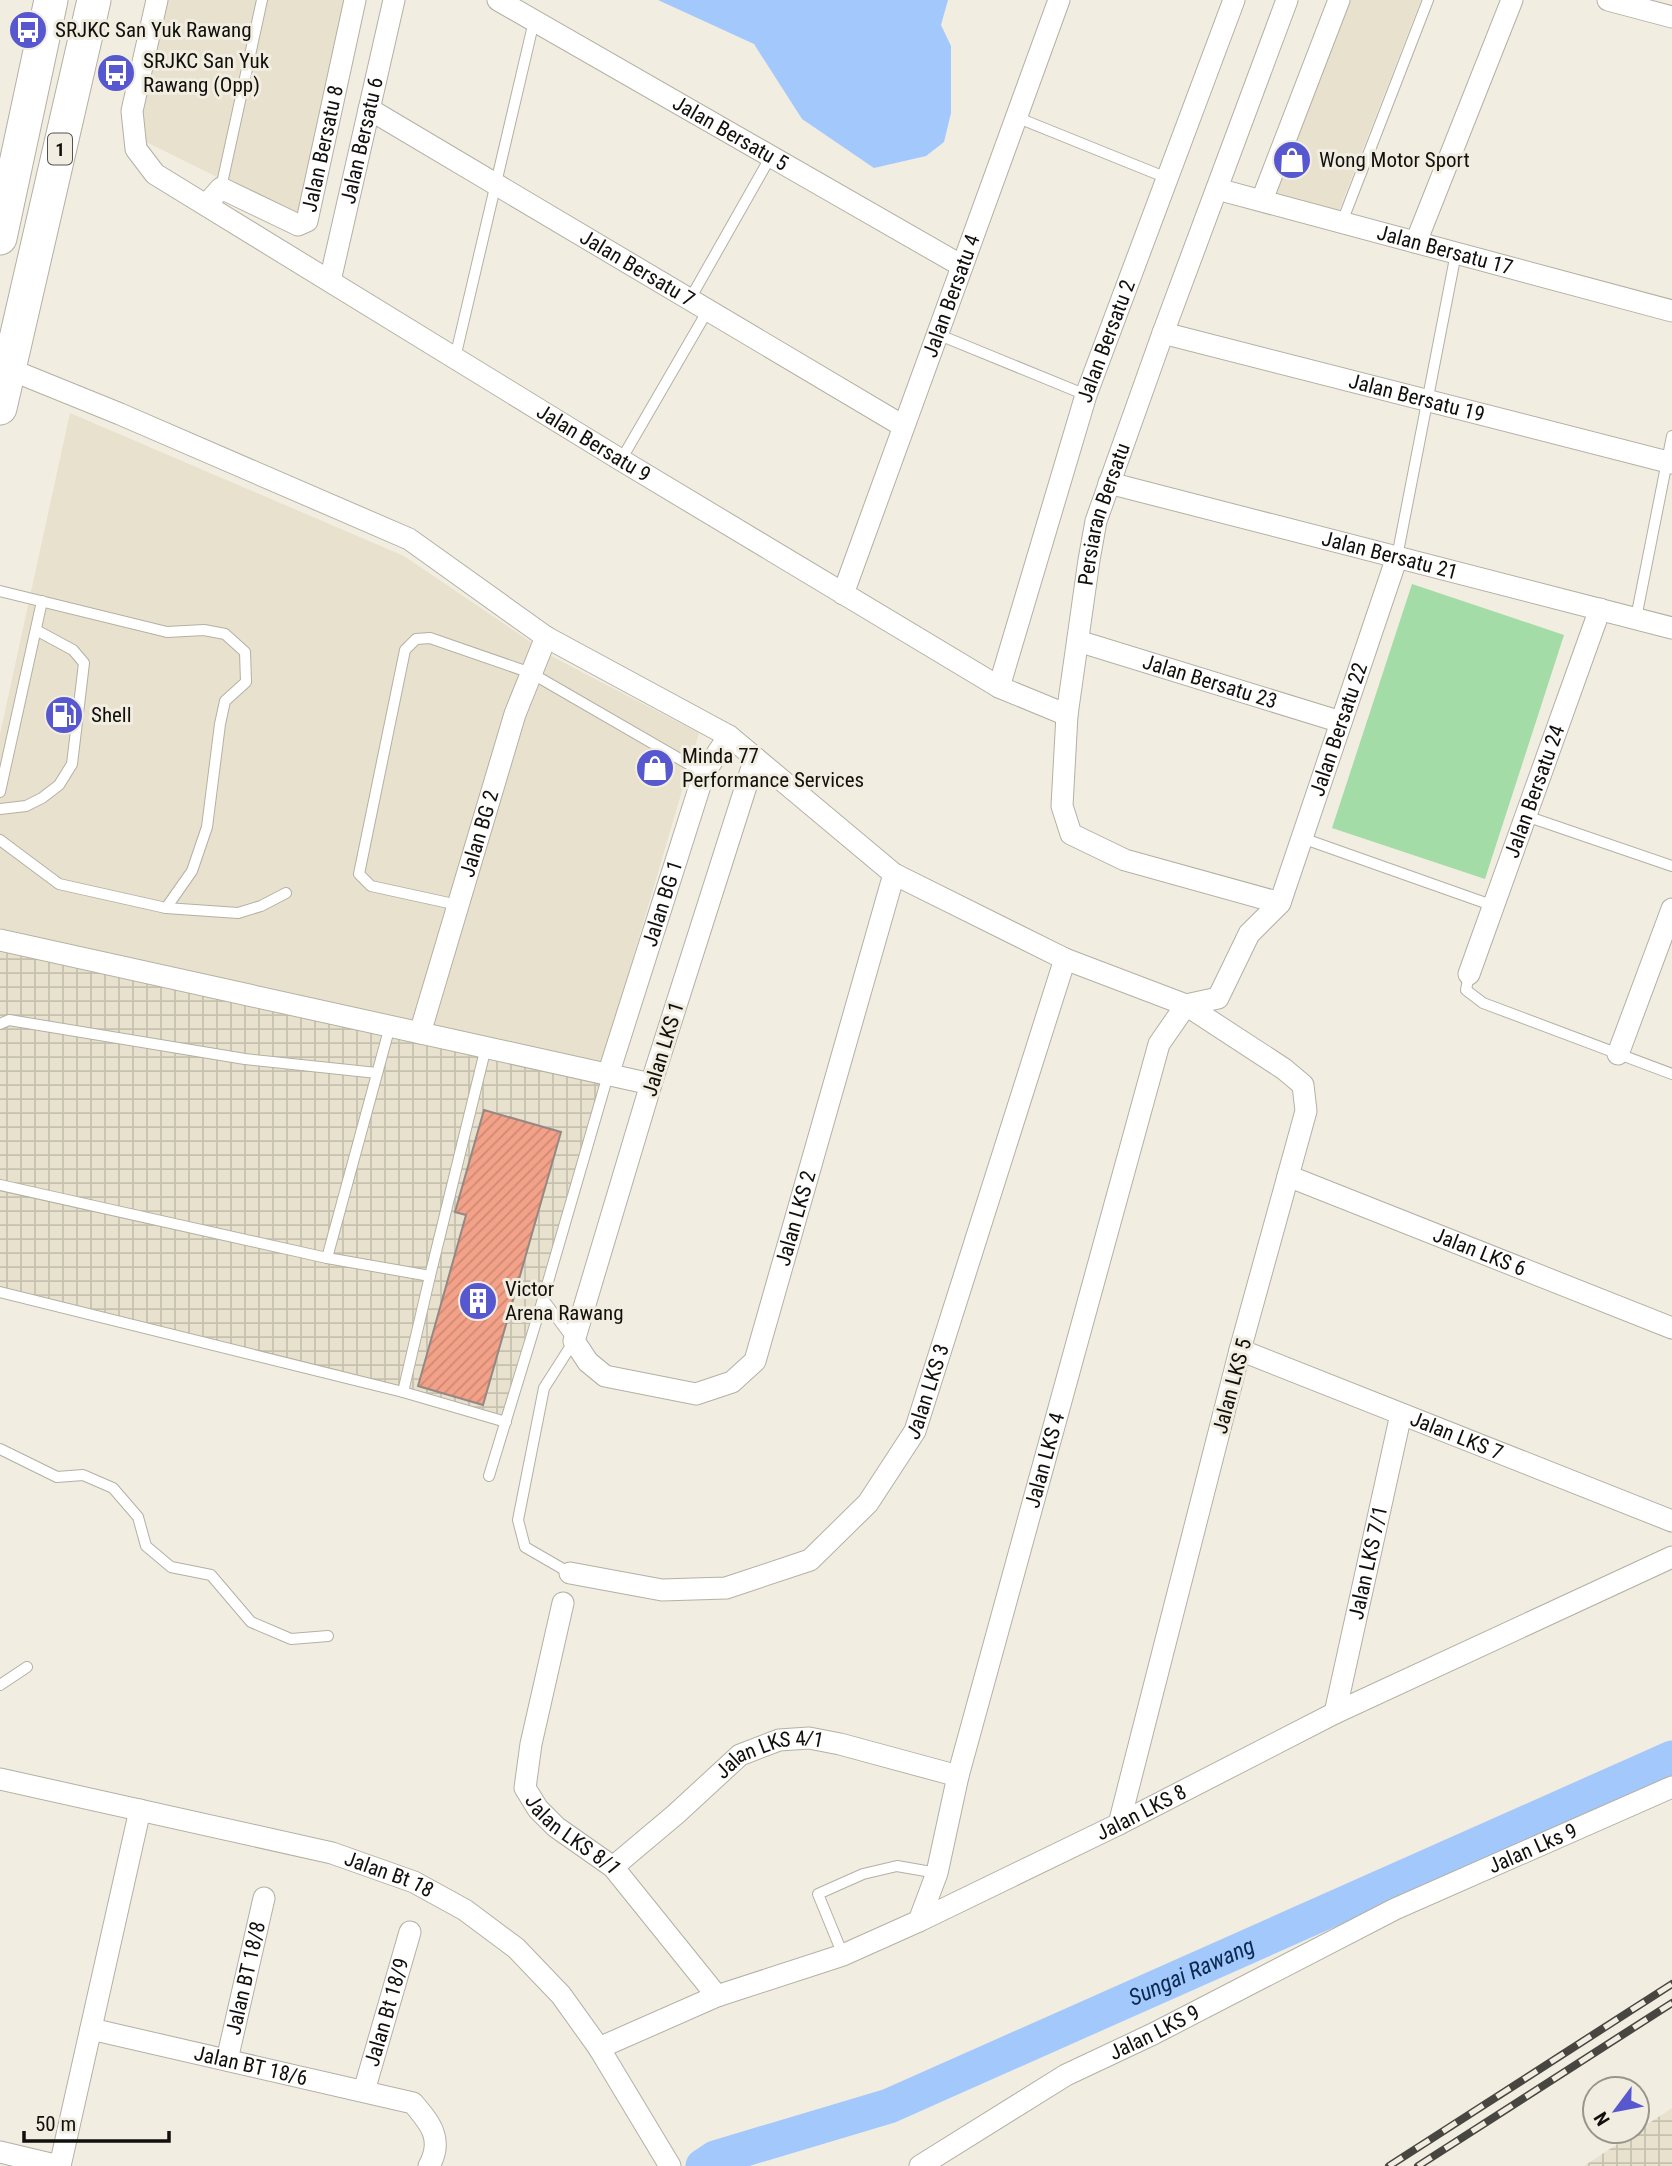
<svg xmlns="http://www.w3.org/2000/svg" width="1672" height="2166" font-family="'Roboto Condensed',sans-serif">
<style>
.built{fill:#e8e1cd}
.industrial{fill:url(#industrial-grid)}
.green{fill:#a3dca6}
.water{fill:#a3c8fc}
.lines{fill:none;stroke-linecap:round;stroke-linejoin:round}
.river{stroke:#a3c8fc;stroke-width:35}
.building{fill:url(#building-hatch);stroke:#958884;stroke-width:2}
.lane-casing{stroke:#b4b0a4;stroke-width:12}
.street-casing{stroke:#b4b0a4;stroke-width:23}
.primary-casing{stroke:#b4b0a4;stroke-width:35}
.lane{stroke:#fff;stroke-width:10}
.street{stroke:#fff;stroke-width:21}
.primary{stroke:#fff;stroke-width:33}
.rail-casing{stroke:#484640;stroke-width:8}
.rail{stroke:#f1ede1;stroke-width:5;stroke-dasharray:16;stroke-linecap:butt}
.labels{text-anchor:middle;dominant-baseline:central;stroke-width:6;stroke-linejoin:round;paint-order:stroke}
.shield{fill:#f1ede1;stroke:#55524c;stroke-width:2}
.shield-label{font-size:19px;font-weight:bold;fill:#12100c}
.poi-label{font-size:21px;fill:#12100c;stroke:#f1ede1;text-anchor:start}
.street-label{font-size:21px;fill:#12100c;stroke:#f1ede1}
.water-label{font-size:23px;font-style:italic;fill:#0a2950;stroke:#f1ede1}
</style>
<defs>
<pattern id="industrial-grid" width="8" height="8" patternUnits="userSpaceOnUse" patternTransform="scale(1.75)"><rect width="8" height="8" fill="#e8e1cd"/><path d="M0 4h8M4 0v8" fill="none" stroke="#c6c0af"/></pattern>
<pattern id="building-hatch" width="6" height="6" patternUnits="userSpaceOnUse" patternTransform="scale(1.75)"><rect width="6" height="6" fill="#f3a188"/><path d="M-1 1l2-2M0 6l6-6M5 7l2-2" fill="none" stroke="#cf8a74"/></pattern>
</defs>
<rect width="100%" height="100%" fill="#f1ede1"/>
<g class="built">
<polygon points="163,0 349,0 300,218 142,140 139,109"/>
<polygon points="1347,0 1421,0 1338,213 1272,195"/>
<polygon points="70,413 404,556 553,657 699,733 602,1063 0,928 0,734"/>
</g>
<g class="industrial">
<polygon points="0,951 601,1083 502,1415 397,1385 0,1287"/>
<polygon points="1672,2108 1672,2166 1584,2166"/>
</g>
<polygon class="green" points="1412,584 1564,635 1485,879 1332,828"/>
<polygon class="water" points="658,0 948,0 941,25 951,46 951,113 944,142 926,156 874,168 802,119 754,44"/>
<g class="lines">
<path class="river" id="s1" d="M703,2166L715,2158L889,2106L1672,1758"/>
</g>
<polygon class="building" points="484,1110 561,1132 483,1405 418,1386 466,1215 455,1212"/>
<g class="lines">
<defs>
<g id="lane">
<polyline points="1016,117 1167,178"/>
<polyline points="221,188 262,0"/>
<polyline points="1342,222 1428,0"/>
<polyline points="690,299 771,156"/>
<polyline points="937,334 1086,395"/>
<polyline points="455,358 534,21"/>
<polyline points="621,460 708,310"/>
<polyline points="1397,557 1456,253"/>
<polyline points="0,591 167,632 204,630 225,634 245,652 246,682 225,701 220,724 207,827 192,871 166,908 59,884 0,840"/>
<polyline points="1636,618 1672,436"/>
<polyline points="0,792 42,601"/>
<polyline points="0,809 26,806 42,798 59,785 72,764 84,663 73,650 36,630"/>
<polyline points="1526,816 1672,866"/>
<polyline points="1302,838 1494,906"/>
<polyline points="458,905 371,886 359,874 405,650 416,639 430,638 531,673 704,773"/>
<polyline points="166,908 238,913 261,906 286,893"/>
<polyline points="1469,974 1466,990 1483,1003 1672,1074"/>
<polyline points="0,1024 9,1020 245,1059 377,1073"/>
<polyline points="0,1185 327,1258 430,1276 403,1392 0,1292"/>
<polyline points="327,1258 390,1026"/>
<polyline points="430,1276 486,1047"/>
<polyline points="403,1392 506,1422"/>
<polyline points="0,1449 57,1477 83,1475 113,1488 138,1517 146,1546 171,1567 211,1575 251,1622 291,1639 328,1636"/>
<polyline points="489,1476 543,1299"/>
<polyline points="570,1573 525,1547 518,1520 544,1388 574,1341 543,1299 608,1075"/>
<polyline points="0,1685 27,1667"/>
<polyline points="843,1955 818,1894 863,1874 897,1866 937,1873"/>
</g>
<g id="street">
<path id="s2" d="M157,0L132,111L136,149L155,174L621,460L999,687L1067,715"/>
<path id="s3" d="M498,0L962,266"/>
<polyline points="1608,0 1672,17"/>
<path id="s4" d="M369,109L903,426"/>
<path id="s5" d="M1217,189L1672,311"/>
<polyline points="1262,200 1339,0"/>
<path id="s6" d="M206,205L221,188L298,225L307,221L355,0"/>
<polyline points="1416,242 1512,0"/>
<path id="s7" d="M330,281L394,0"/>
<path id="s8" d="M1163,333L1672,463"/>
<polyline points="9,369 120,414 409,539 546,637 729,736 894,874 1065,959 1186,1005 1284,1069 1303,1085 1306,1111 1240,1350 1119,1824"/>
<path id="s9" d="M1109,483L1672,628"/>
<path id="s10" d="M843,594L1059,0"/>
<path id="s11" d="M1078,641L1341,722"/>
<path id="s12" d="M999,687L1086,395L1234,0"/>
<path id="s13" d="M755,758L651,1084L574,1341L588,1362L605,1376L696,1394L732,1382L755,1361L894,874"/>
<path id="s14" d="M1280,903L1125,860L1071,834L1062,806L1067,715L1089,560L1096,521L1163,333L1287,0"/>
<polyline points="0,940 651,1084"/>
<path id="s15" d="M1469,974L1600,609"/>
<path id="s16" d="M1186,1005L1218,998L1249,934L1280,903L1397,557"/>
<path id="s17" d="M420,1033L515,714L546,637"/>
<polyline points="1618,1054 1672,909"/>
<path id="s18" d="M608,1075L704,773L729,736"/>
<path id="s19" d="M1288,1176L1672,1328"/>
<path id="s20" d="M1240,1350L1672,1521"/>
<path id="s21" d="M570,1573L662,1590L726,1588L810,1560L868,1503L915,1431L1065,959"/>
<path id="s22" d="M563,1603L531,1744L525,1788L538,1809L556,1827L613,1867L717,1996"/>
<path id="s23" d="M1335,1713L1401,1414"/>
<path id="s24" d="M0,1779L332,1853L414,1882L465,1910L516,1948L561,1995L599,2048L670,2166"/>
<path id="s25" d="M613,1867L676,1814L740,1755L779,1740L809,1738L840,1744L958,1776"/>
<path id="s26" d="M919,1921L937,1873L958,1776L1159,1044L1186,1005"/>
<path id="s27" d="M91,2029L413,2103C430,2123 444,2139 429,2166"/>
<path id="s28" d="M599,2048L717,1996L843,1955L919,1921L1119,1824L1335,1713L1672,1557"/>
<path id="s29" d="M227,2060L264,1898"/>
<path id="s30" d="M364,2091L410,1932"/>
<polyline points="0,2152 59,2166"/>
<polyline points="60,2166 140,1810"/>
<path id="s31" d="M920,2166L1066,2075L1153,2034L1395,1909L1672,1787"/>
</g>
<g id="primary">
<polyline points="0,238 51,0"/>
<polyline points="0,408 94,0"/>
</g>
</defs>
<use href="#lane" class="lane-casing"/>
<use href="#street" class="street-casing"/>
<use href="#primary" class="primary-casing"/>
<use href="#lane" class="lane"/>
<use href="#street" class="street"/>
<use href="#primary" class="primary"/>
<defs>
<g id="rail">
<polyline points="1389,2166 1672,1984"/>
<polyline points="1418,2166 1672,2003"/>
</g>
</defs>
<use href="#rail" class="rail-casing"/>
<use href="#rail" class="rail"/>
</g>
<defs>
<symbol id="bus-disc" viewBox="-11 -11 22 22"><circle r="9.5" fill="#5757cf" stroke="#f1ede1"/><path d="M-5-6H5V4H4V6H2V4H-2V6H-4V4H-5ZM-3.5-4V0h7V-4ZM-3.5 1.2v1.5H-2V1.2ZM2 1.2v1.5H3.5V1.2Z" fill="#fff"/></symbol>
<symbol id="shop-disc" viewBox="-11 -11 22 22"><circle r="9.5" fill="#5757cf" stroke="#f1ede1"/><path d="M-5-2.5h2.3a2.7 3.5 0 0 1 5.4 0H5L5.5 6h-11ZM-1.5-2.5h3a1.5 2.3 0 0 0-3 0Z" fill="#fff"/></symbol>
<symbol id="fuel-disc" viewBox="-11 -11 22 22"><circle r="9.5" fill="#5757cf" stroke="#f1ede1"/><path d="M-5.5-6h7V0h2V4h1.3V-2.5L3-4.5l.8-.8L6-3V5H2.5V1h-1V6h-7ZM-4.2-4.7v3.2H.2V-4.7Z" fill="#fff"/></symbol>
<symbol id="building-disc" viewBox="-11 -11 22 22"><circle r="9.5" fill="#5757cf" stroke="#f1ede1"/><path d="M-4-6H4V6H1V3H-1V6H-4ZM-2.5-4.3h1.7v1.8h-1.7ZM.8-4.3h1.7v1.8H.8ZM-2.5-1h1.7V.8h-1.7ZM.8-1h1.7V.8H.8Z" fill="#fff"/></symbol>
</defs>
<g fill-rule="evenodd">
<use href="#bus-disc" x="6" y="8" width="44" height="44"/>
<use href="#bus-disc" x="94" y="51" width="44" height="44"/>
<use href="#shop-disc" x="1270" y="138" width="44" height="44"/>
<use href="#fuel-disc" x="42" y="693" width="44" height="44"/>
<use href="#shop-disc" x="633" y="746" width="44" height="44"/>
<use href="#building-disc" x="456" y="1279" width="44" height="44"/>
</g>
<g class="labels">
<rect class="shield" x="48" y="133.5" width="24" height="31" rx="5"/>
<g class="shield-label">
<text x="60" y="149">1</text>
</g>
<g class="poi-label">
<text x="55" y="30">SRJKC San Yuk Rawang</text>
<text x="143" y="61">SRJKC San Yuk<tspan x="143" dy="24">Rawang (Opp)</tspan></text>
<text x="1319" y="160">Wong Motor Sport</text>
<text x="91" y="715">Shell</text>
<text x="682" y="756">Minda 77<tspan x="682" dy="24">Performance Services</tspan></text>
<text x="505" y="1289">Victor<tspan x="505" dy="24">Arena Rawang</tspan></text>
</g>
<g class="street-label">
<text stroke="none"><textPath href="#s3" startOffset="268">Jalan Bersatu 5</textPath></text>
<text stroke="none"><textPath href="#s7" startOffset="144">Jalan Bersatu 6</textPath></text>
<text stroke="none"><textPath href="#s6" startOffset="192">Jalan Bersatu 8</textPath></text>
<text stroke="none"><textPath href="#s5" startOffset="236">Jalan Bersatu 17</textPath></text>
<text stroke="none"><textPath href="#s4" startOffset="312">Jalan Bersatu 7</textPath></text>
<text stroke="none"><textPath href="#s10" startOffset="317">Jalan Bersatu 4</textPath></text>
<text stroke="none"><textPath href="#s12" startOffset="362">Jalan Bersatu 2</textPath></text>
<text stroke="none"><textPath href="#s8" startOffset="262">Jalan Bersatu 19</textPath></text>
<text stroke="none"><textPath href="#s2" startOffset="698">Jalan Bersatu 9</textPath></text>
<text stroke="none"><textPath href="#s14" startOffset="546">Persiaran Bersatu</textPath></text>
<text stroke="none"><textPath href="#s9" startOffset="290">Jalan Bersatu 21</textPath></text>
<text stroke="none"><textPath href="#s11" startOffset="138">Jalan Bersatu 23</textPath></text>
<text stroke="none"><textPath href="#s16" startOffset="331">Jalan Bersatu 22</textPath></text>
<text stroke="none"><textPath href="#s15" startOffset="194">Jalan Bersatu 24</textPath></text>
<text stroke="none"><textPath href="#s17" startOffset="208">Jalan BG 2</textPath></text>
<text stroke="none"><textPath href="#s18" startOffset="180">Jalan BG 1</textPath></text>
<text transform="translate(663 1049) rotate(-73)">Jalan LKS 1</text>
<text stroke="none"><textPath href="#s13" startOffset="968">Jalan LKS 2</textPath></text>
<text stroke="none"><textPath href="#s19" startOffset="206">Jalan LKS 6</textPath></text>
<text transform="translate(1232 1386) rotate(-75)">Jalan LKS 5</text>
<text stroke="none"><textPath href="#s21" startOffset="455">Jalan LKS 3</textPath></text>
<text stroke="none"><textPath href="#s20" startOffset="233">Jalan LKS 7</textPath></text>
<text stroke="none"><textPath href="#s26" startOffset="478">Jalan LKS 4</textPath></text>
<text stroke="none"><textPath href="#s23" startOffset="154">Jalan LKS 7/1</textPath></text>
<text stroke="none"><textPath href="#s25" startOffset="198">Jalan LKS 4/1</textPath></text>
<text stroke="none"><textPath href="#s28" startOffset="592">Jalan LKS 8</textPath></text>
<text stroke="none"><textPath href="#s22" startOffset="257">Jalan LKS 8/1</textPath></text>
<text stroke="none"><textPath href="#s31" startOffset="691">Jalan Lks 9</textPath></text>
<text stroke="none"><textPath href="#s24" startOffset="401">Jalan Bt 18</textPath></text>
<text stroke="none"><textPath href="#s29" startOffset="84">Jalan BT 18/8</textPath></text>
<text stroke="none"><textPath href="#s30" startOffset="82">Jalan Bt 18/9</textPath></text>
<text stroke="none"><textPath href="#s31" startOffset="270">Jalan LKS 9</textPath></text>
<text stroke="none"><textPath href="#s27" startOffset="164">Jalan BT 18/6</textPath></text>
</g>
<g class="water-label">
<text stroke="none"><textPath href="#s1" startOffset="527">Sungai Rawang</textPath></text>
</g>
</g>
<g transform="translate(1616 2110) rotate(238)"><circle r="33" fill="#f1ede1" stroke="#98958c" stroke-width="2"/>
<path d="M0-5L12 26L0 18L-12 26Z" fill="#5757cf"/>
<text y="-10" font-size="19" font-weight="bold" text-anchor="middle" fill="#12100c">N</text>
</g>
<path d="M24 2131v10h145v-10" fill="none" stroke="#12100c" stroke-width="3.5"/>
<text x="35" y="2131" font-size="21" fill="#12100c" stroke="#f1ede1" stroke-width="5" paint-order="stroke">50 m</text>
</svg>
